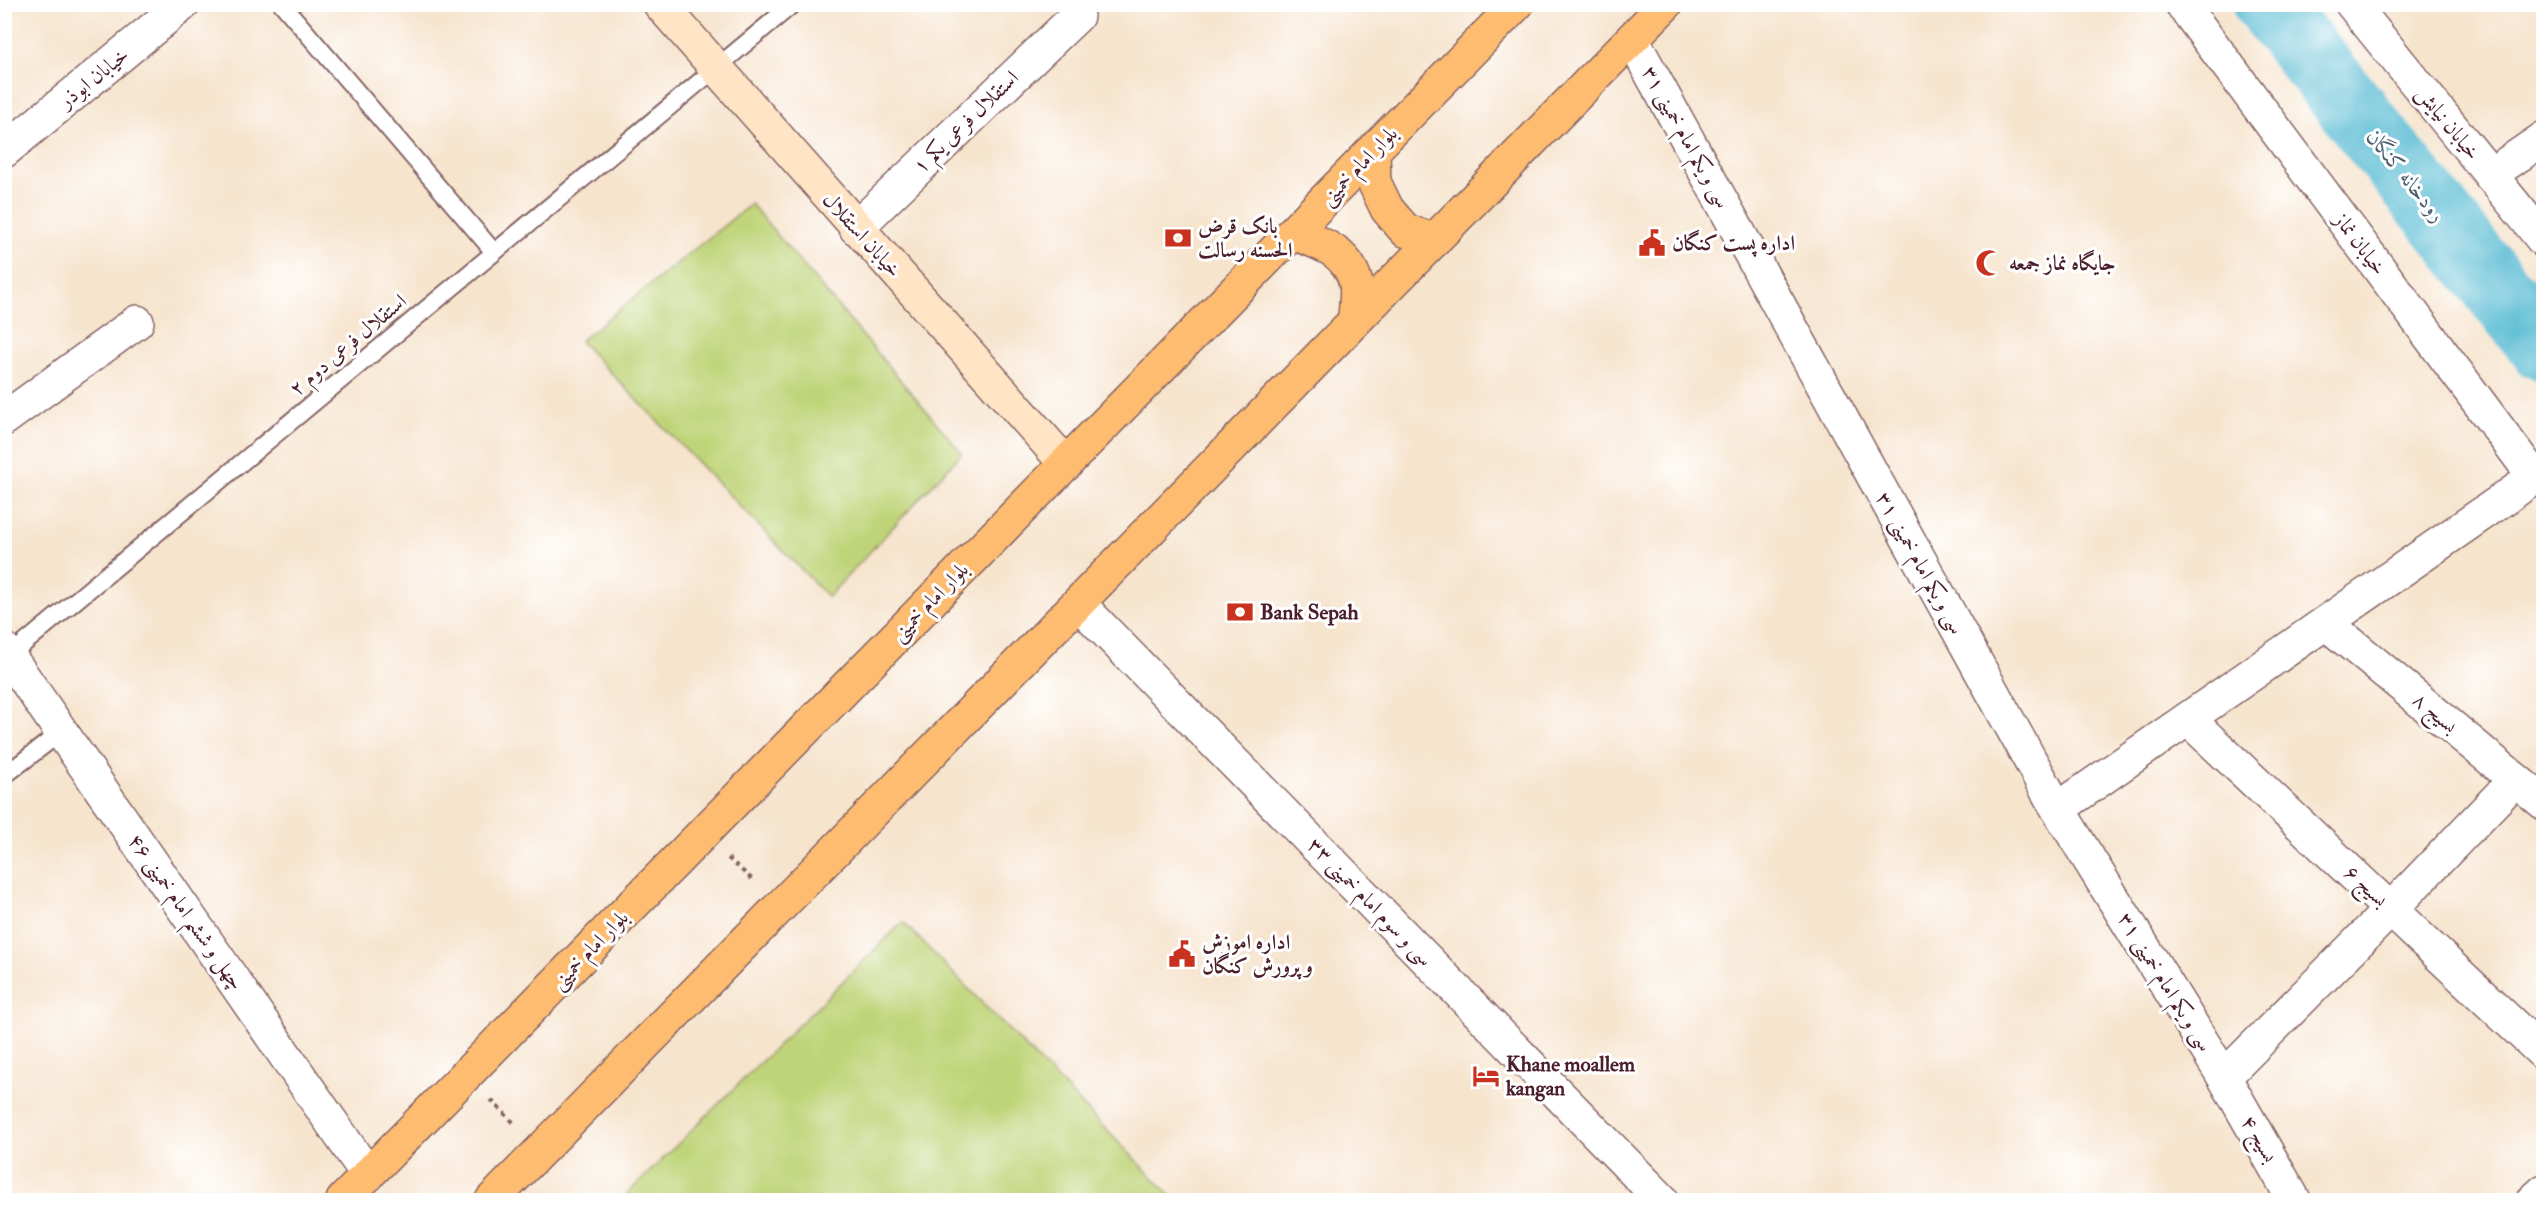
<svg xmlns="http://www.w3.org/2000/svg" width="2548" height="1205" font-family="'IM FELL Double Pica',Amiri,serif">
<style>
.green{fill:#bfd478;stroke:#847a52;stroke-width:1.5}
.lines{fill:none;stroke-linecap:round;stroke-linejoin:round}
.river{stroke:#53b9d1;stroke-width:69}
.lane-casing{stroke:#866464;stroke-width:20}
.street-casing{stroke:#866464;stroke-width:36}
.secondary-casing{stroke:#866464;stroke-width:36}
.primary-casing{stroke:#866464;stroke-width:36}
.path{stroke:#866464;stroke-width:4;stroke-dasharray:4.5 4.5;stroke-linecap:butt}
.lane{stroke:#fff;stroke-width:16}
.street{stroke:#fff;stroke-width:33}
.secondary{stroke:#ffe4c6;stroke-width:33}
.primary{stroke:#febc70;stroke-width:33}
.labels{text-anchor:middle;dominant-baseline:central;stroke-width:6;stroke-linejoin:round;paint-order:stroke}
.street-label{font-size:21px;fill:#4a1f2b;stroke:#fff}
.poi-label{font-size:21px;font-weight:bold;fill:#4a1f2b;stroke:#fff;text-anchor:start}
.water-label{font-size:22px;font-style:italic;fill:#4e5d6d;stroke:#fff}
</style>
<rect width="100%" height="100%" fill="#fff"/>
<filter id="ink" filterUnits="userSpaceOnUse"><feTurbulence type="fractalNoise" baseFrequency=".0167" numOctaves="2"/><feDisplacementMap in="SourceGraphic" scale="12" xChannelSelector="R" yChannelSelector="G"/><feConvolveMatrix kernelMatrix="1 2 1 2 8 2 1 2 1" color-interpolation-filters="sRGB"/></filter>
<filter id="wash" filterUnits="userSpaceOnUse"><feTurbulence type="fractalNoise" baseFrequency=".008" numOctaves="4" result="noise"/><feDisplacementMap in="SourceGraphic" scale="24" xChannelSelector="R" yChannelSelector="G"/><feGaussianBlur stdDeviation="1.35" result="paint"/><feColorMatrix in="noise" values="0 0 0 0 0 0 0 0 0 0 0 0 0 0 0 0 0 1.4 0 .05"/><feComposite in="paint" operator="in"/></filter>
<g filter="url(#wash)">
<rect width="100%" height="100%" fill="#f6e4cd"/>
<g class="green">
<polygon points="751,204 962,453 828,597 580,341"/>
<polygon points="903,922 1175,1200 621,1200"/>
</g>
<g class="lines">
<polyline class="river" points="2268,4 2544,347"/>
</g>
</g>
<g filter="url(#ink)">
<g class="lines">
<defs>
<g id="lane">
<polyline points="282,4 494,252"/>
<polyline points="9,656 793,4"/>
<polyline points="4,776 61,732"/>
</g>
<g id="street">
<polyline points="2182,4 2527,467 2544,479"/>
<polyline points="2352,4 2544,241"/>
<polyline points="1632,39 2051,798 2224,1077 2294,1200"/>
<polyline points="4,151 183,4"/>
<polyline points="2490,175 2544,138"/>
<polyline points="856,228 1077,16"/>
<polyline points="4,419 137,322"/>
<polyline points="1078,603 1662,1200"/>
<polyline points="2326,623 2544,803"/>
<polyline points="4,649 368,1175"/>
<polyline points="2188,719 2544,1054"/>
<polyline points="2058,809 2538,475"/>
<polyline points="2224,1077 2391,909 2515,780"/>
<polyline points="2534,1200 2544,1191"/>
</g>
<polyline id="secondary" points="660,4 1066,464"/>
<g id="primary">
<polyline points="1373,151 1374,182 1387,209 1405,230 1434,241"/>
<path d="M1293,233C1320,243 1348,251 1356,283C1358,294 1355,309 1355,320"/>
<polyline points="343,1200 1517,4"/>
<polyline points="492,1200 1666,4"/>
</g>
</defs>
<use href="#lane" class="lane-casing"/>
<use href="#street" class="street-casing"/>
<use href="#secondary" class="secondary-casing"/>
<use href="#primary" class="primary-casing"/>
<g class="path">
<polyline points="728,858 754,881"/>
<polyline points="491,1100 515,1124"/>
</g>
<use href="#lane" class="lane"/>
<use href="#street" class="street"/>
<use href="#secondary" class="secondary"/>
<use href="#primary" class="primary"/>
</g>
</g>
<defs>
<symbol id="bank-bare" viewBox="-9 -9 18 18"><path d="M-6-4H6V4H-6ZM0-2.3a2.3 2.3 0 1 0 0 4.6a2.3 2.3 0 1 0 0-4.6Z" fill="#c8321e" stroke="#fff" stroke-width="2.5" paint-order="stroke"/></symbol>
<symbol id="civic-bare" viewBox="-9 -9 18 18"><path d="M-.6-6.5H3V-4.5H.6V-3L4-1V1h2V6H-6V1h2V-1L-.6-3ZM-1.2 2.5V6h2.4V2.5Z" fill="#c8321e" stroke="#fff" stroke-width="2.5" paint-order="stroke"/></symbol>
<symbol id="mosque-bare" viewBox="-9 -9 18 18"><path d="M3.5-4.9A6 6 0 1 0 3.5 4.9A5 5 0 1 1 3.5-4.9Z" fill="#c8321e" stroke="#fff" stroke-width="2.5" paint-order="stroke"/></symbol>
<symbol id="hotel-bare" viewBox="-9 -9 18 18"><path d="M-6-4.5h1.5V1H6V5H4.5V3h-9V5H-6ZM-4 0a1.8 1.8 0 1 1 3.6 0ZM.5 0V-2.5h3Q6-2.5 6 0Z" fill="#c8321e" stroke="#fff" stroke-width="2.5" paint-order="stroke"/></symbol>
</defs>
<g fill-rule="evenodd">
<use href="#bank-bare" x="1159" y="219" width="38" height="38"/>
<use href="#civic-bare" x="1633" y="224" width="38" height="38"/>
<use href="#mosque-bare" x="1970" y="244" width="38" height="38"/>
<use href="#bank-bare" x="1221" y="593" width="38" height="38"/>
<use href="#civic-bare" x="1163" y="935" width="38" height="38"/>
<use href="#hotel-bare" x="1467" y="1057" width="38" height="38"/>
</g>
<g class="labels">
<g class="street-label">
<text transform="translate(94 78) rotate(-39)">خیابان ابوذر</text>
<text transform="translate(966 122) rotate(-44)">استقلال فرعی یکم ۱</text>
<text transform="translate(2448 123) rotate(51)">خیابان نیایش</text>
<text transform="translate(1686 137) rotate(61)">سی و یکم امام خمینی ۳۱</text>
<text transform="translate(1359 166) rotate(-46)">بلوار امام خمینی</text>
<text transform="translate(862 235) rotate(48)">خیابان استقلال</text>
<text transform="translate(2360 244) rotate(53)">خیابان نماز</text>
<text transform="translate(348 345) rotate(-40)">استقلال فرعی دوم ۲</text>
<text transform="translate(1920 563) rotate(61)">سی و یکم امام خمینی ۳۱</text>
<text transform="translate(930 602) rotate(-46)">بلوار امام خمینی</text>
<text transform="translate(2435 713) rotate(40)">بسیج ۸</text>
<text transform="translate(2366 886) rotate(43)">بسیج ۶</text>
<text transform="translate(1370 902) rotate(46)">سی و سوم امام خمینی ۳۳</text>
<text transform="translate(186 912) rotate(55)">چهل و ششم امام خمینی ۴۶</text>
<text transform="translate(590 950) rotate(-46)">بلوار امام خمینی</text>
<text transform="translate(2165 982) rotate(58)">سی و یکم امام خمینی ۳۱</text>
<text transform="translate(2259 1139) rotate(60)">بسیج ۴</text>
</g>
<g class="poi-label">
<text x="1198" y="226">بانک قرض<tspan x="1198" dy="24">الحسنه رسالت</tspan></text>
<text x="1672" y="243">اداره پست کنگان</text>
<text x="2009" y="263">جایگاه نماز جمعه</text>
<text x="1260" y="612">Bank Sepah</text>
<text x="1202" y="942">اداره اموزش<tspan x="1202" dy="24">و پرورش کنگان</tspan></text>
<text x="1506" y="1064">Khane moallem<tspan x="1506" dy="24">kangan</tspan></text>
</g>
<g class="water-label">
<text transform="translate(2406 176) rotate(51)">رودخانه کنگان</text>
</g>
</g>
<rect width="2548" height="1205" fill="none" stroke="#fff" stroke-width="24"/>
</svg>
